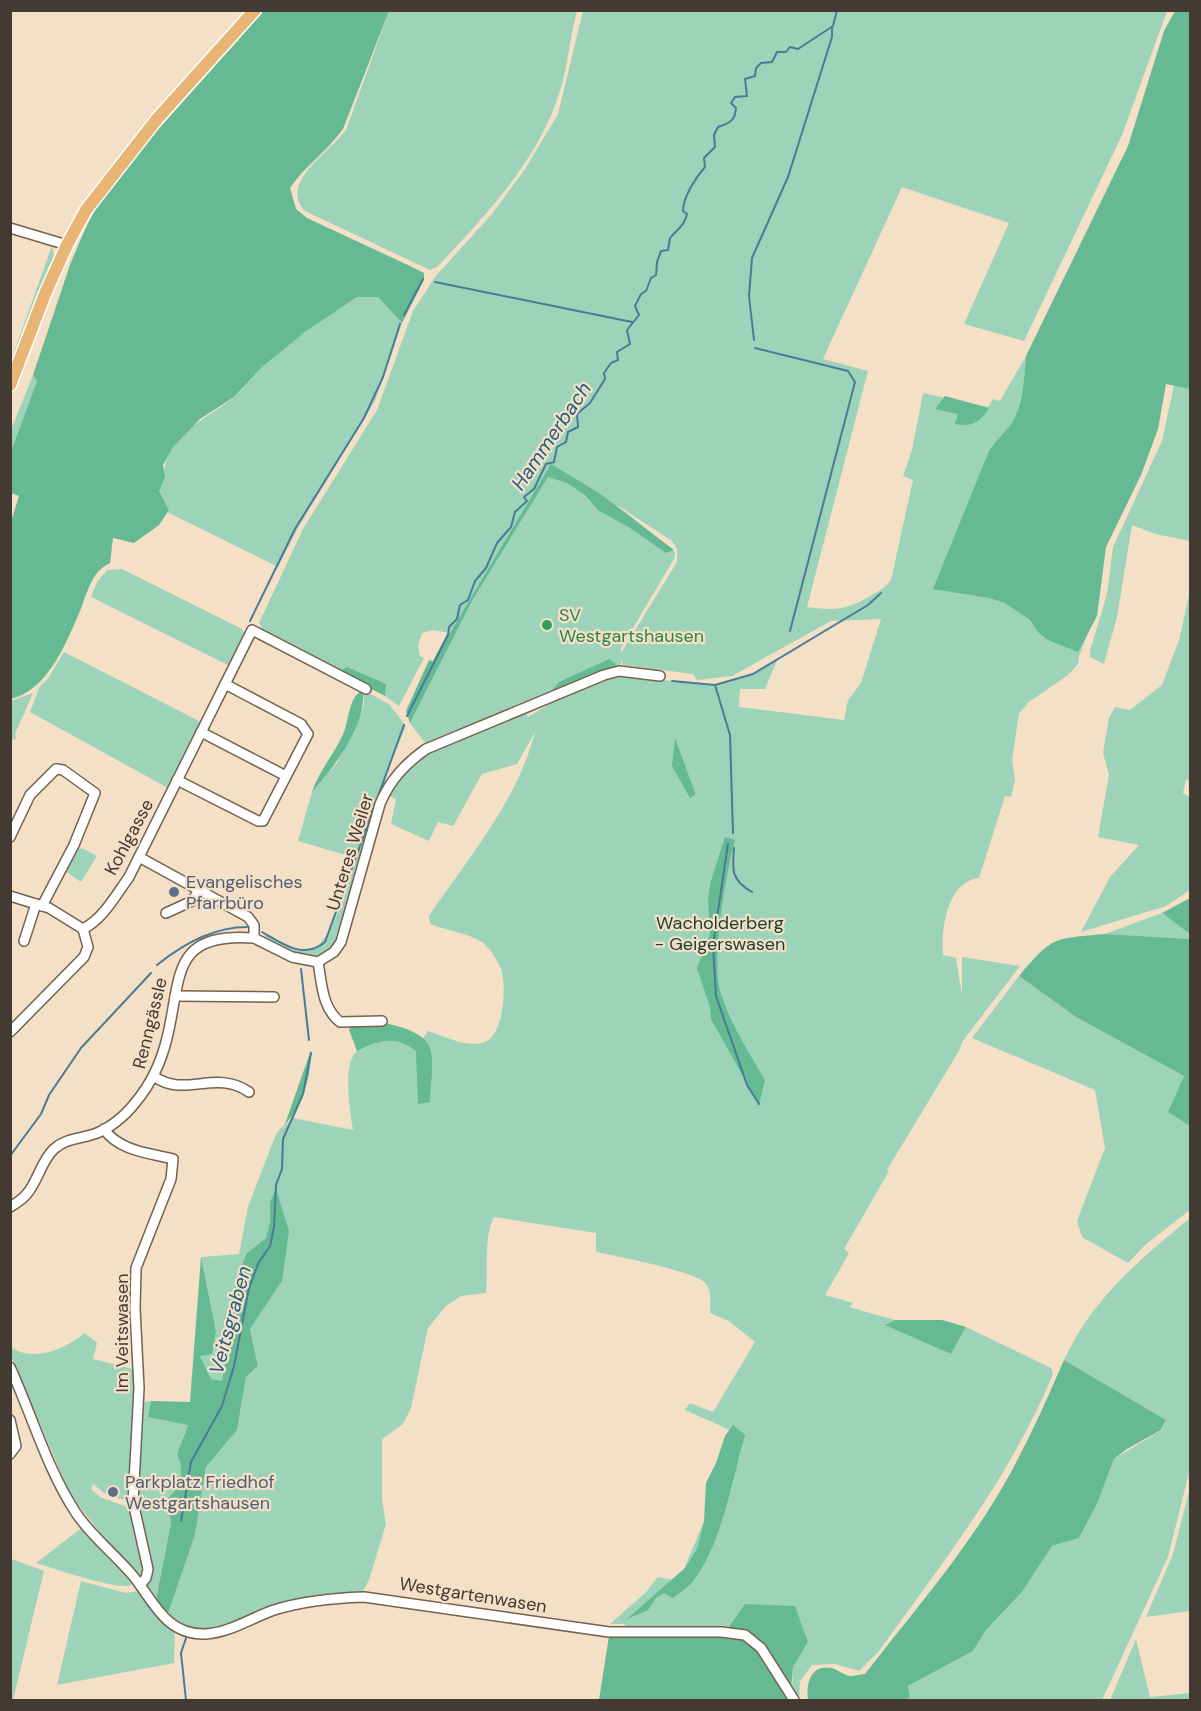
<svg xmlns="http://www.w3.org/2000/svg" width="1201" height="1711" font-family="'DM Sans',sans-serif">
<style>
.green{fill:#9dd4b9;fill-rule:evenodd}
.forest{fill:#65b993}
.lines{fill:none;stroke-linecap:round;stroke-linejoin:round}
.stream{stroke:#487b96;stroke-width:2}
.minor-casing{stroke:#74624d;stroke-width:12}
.major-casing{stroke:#fff;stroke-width:15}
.minor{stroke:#fff;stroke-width:9}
.major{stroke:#e8b574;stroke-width:12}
.leisure-dot{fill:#2e9e5b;stroke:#f4dfc7;stroke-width:2}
.service-dot{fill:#5c6f8a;stroke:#f4dfc7;stroke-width:2}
.labels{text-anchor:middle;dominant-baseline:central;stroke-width:4.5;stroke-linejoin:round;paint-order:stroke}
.leisure-label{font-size:18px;fill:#27864d;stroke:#f4dfc7;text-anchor:start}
.street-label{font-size:18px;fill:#433a31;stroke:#f4dfc7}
.service-label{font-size:18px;fill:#4e5e75;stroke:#f4dfc7;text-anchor:start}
.park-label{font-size:18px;fill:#193e2e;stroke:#f4dfc7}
.water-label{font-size:20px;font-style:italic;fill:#235d7c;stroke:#f4dfc7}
</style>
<rect width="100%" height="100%" fill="#f4dfc7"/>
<g class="green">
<path d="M389,11H577C570,37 568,65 560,91C539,160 485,216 437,267L430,270L305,211C278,183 330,152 346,130Z"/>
<path d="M583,11H1167L1122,135L1024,341L964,324L1009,223L902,187L823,359L868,371L807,607C836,611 847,610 872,595C879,591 886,587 891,580L913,480L903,476L912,450L923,393L988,407L993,399L1000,401L1026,356L1024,382L1096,613L1079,656L1078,664L1068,675L1029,702L1019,713L1012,760L1015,780L1011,797L1005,796L979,878C947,882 941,928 943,955L956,958L962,995V957L1020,966L962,1042L960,1049L887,1170L889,1171L844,1249L849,1253L825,1295L853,1303L849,1307L895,1320L886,1324L951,1354L966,1327L1051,1368L1053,1374C1011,1476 943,1562 879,1651L859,1671L835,1664L812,1665L800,1681L799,1700L792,1691L793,1667L808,1642L795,1606H783L741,1628L624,1629L625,1624H610L645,1593L658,1577L679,1581L704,1521L732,1431L685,1410L690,1403L713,1412L755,1342L729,1321L710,1313C710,1302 713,1290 704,1282C692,1271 616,1256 596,1252V1233L494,1217C484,1234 488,1272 486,1293L461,1296L446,1306L428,1328L411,1408L403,1424L382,1439V1500L386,1524L369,1580L361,1595H336L220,1630L190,1629L165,1613L168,1612L195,1535L206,1467L237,1430L246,1377L258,1366L250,1329L282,1281L277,1190L270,1202V1221L266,1238L246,1254L224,1319L230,1336L222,1382L211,1379L200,1356L216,1331L201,1257L239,1254L248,1207L276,1134L293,1118L353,1130C350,1112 342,1064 357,1051C380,1040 395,1035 417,1051L418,1066L417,1047L428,1031C444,1036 465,1047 482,1043C504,1039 507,986 501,969C498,961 489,947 482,942C468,933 445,930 430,924L429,916C468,858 517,802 535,732L517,764L482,774L453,826L438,822L429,841L391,824L396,799L387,795L404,770L429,750L525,712L528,717C558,699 589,680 624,676L710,685L748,676L778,658L765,689H740L739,707L844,720L848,700L861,683L881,619L831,621L732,676L697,680L693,674L623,665L621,658V668L610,667L425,743L410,723L472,601L554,467L450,633L433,630L422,633L418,646L420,656L424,658L399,706L385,696V684L338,672L264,632L259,623L303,529L377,410L413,311L435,277L492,214L525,169L558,114ZM614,503L672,541L677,549V562L621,653V648L674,559L675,552Z"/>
<polygon points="52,246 54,256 11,376 10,363"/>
<path d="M357,297H378L402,323L375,401L299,526L278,567L167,512L169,510L159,491C165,476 163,462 172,448C187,426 212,414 232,399C244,389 253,375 264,365C293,339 325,318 357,297Z"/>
<polygon points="33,375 37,381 11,451 11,430"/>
<polygon points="1174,385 1190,389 1190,541 1155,534 1132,525 1117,617 1104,664 1090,657 1090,651 1107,594 1113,547 1162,441"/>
<polygon points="122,569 242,629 244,633 228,665 91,597 97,582 107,570"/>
<polygon points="1190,591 1190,782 1186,779 1183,793 1190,797 1190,890 1166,906 1081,932 1110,877 1139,845 1098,837 1109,775 1103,753 1109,718 1115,707 1130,710 1162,685 1179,640"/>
<polygon points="64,652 201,722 168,788 30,712 40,686 47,680"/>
<path d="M363,690L389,704L406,726L384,778L387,782L339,942C334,947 327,955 321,958C309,964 267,945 263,933C276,939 294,953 310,950C332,946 349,878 356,858L298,841L312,792L337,763L351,737L364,704Z"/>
<polygon points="33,693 15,734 16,739 11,740 11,701"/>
<polygon points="75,848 84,849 97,856 81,882 64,870"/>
<polygon points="1162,913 1190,934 1190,939 1105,934"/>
<polygon points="1019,976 1076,1017 1184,1076 1169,1112 1190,1126 1190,1210 1145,1245 1128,1263 1082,1237 1077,1221 1105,1148 1095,1090 972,1038"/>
<path d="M1190,1218V1469L1168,1557L1102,1700H901L910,1698L908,1686L973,1651L986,1630L1022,1592L1052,1546L1079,1538L1097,1504L1114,1459L1162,1430L1166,1420L1064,1360C1092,1299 1140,1259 1190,1218Z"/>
<path d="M85,1333L97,1343L93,1359L137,1370L130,1502L104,1493L93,1484L91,1489L100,1497L130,1508L146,1566L142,1577L111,1547L70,1494L11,1356L10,1347C36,1363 64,1349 85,1333Z"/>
<path d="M151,1401L148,1417L188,1424L177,1454C185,1472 181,1486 167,1499L171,1523L156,1600L147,1589C157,1559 139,1530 136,1499C134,1468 140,1433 142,1402Z"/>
<polygon points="1190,1488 1190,1611 1146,1617 1173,1554"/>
<path d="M83,1527L132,1580L131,1585C118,1591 53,1568 36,1563Z"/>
<polygon points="11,1559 44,1571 13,1700 10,1700"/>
<polygon points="81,1581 126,1593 138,1591 141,1594 175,1630 174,1663 57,1685"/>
<polygon points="1136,1639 1150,1697 1190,1693 1190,1700 1110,1700"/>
</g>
<g class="forest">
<path d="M259,11H389L343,129C327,151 305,166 290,188L296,209L307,218L410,266L424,273V280L402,323L378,297H357L305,332L263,366L234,397L200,419L173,447L163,465L165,477L159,491L169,510L159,525L134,543L113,538L110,563C89,572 86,600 77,618C64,648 45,692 10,699V525L19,496L11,493V451L37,381L33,375L71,262L87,225L110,183L239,39Z"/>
<path d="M1175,11H1190V389L1166,384L1158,429L1141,475L1106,547L1097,616L1078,652L1048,640L1038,632L1030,620L1005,603L989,598L933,589L989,451C996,440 1007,431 1013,421C1024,402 1024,377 1026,356L1128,146L1164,31Z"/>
<path d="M945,396L989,408C980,423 971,427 955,424L958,414L935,409Z"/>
<polygon points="551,464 599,493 674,550 666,553 630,528 598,510 585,495 567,483 548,477 472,601 410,723 406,711 429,660 433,661 447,634 450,633"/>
<polygon points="609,659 616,664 612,671 548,695 559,682"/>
<polygon points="347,667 386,684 385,696 338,672"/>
<path d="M363,690C366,726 335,766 312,792C319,770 335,754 344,732C349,719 349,696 363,690Z"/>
<polygon points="675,738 694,790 695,795 690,798 672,766"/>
<path d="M725,837L735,840C726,871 711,961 720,990C729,1022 748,1051 765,1080L759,1105L711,1019L710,1007L697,968L710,934L708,900L710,884Z"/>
<polygon points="1190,898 1190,934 1162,913"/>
<path d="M1105,934L1190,939V1126L1168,1112L1184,1076L1076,1017L1019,976C1054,935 1053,939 1105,934Z"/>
<path d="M385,1023C442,1036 433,1051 430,1102L418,1104L416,1051C395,1035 380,1040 357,1051L349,1030L351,1026Z"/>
<path d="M311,1050C311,1083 300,1112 276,1134L285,1124Z"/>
<path d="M276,1189L289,1231L282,1281L250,1329L258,1366L246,1377L237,1430L206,1467L195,1535L168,1613H165L156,1600L171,1523L167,1499C181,1486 185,1472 177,1454L188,1425L148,1417L151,1401L190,1402L201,1257L216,1331L212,1354L200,1356L211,1379L222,1381L230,1336L224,1319L246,1254L266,1238L270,1221V1202Z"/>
<polygon points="895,1320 942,1320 966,1327 951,1354 885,1325"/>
<path d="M1064,1360L1166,1420L1161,1430L1127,1449L1114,1459L1097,1504L1079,1538L1052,1546L1022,1592L986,1630L973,1651L908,1686L910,1698L901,1700H808C806,1684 810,1664 832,1668C838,1670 844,1675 850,1676C855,1676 861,1674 865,1674C906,1621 950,1570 986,1514C1018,1465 1041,1413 1064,1360Z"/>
<path d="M733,1425L745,1435C732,1480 722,1543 694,1580C689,1587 680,1592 673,1598L664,1593L656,1598L648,1610L627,1619L685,1568L697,1549L704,1522L706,1483L716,1463L725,1436Z"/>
<polygon points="745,1604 795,1606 808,1642 793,1667 790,1700 599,1700 609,1636 722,1637"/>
</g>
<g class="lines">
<g class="stream">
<polyline points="435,282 632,322"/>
<polyline points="404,315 423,279"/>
<polyline points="754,340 749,296 752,258 788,177 832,37 832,28"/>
<polyline points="755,348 848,371 855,382 790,631"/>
<polyline points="250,621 295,529 364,418 383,377 400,324"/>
<polyline points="672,681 715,685 753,674 868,605 881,593"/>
<polyline points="715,685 730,735 733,833"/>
<path d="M407,716L448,635L449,627L457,619L460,605L468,600L475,581L486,568L497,543L511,527L515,512L527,501L524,497L534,489L546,464L554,462L557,447L566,442L568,432L578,427L577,414L590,403L605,379L604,373L611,363L618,360L617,352L630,344L627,330L639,315L635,306L641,294L646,291L651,278L656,275L657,262L661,251L668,250L670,238C677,229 684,227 687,214L683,211C683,197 696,177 705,167L704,158L715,147L714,135L718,127C730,123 735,121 736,108L731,103L735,97L747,96L745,79L755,76L756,68L761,63L772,62L777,52H786L790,47L798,49L833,26L837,10"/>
<polyline points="728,844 713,945 716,996 747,1085 759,1104"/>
<path d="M734,848C732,870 731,880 752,892"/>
<path d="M262,932C283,944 304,960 325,942L404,725"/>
<path d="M157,965C183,944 213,927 247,927"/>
<polyline points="301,969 309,1040"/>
<polyline points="10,1156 41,1114 49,1095 81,1048 151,973"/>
<polyline points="181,1521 191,1462 222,1406 234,1366 249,1288 259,1262 270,1246 274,1227 276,1185 282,1169 283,1139 303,1094 311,1053"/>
<polyline points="186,1700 181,1653 187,1635"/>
</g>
<defs>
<g id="minor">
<polyline points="10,228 67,245"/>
<polyline points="201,732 286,776"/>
<polyline points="177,780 258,821 263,821 308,734 301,724 225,684"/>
<polyline points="10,837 30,795 56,769 63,770 95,793 74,845 42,906"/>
<path d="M139,857L248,917L254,925V938L292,957L318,962L334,952L341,942L380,804C390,780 405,764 426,749L604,675L619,671L660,676"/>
<polyline points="10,896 49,908 83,929"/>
<polyline points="166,913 192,901 200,889"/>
<polyline points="24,941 36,904"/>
<path d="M318,962C322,984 322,1008 340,1022L382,1021"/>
<polyline points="175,996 274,997"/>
<path d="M10,1032L84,957L88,947L83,929C103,919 116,895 129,877L252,630L366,689"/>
<path d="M155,1077C185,1098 216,1069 249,1092"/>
<path d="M104,1129C119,1151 149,1153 173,1159L171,1179L136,1268L135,1309L139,1388L133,1502L148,1569L146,1578L140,1585"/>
<path d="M10,1207C15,1204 21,1200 25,1196C38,1183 40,1162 54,1149C65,1139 77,1139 91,1135C107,1131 125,1116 135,1103C152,1083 161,1063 167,1038C182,977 170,932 254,938"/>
<path d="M10,1367C32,1415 47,1469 76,1513C92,1537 116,1555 134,1577C154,1602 166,1635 205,1634C229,1633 251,1618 274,1610C303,1601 333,1598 364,1597L609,1632H721L745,1635L761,1648L794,1700"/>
<polyline points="10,1420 16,1446 10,1454"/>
</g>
<polyline id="major" points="10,385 45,294 67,245 86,210 157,119 255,10"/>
</defs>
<use href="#minor" class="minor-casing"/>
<use href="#major" class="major-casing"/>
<use href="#minor" class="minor"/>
<use href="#major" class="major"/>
</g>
<circle class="leisure-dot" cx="547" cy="625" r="6"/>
<g class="service-dot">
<circle cx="174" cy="892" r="6"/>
<circle cx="113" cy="1492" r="6"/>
</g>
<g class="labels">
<g class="leisure-label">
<text x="559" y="615">SV<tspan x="559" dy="21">Westgartshausen</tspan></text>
</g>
<g class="street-label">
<text transform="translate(129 837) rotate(-62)">Kohlgasse</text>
<text transform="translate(350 852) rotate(-73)">Unteres Weiler</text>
<text transform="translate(150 1023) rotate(-76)">Renngässle</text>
<text transform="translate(122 1333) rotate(-90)">Im Veitswasen</text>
<text transform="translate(473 1595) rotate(9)">Westgartenwasen</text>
</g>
<g class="service-label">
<text x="186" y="882">Evangelisches<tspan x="186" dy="21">Pfarrbüro</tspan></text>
<text x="125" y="1482">Parkplatz Friedhof<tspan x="125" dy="21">Westgartshausen</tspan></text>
</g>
<g class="park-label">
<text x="720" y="923">Wacholderberg<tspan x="720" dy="21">- Geigerswasen</tspan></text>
</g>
<g class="water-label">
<text transform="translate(551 436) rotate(-56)">Hammerbach</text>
<text transform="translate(230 1320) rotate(-75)">Veitsgraben</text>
</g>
</g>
<rect width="1201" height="1711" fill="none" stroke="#433a31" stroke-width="24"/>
</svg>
